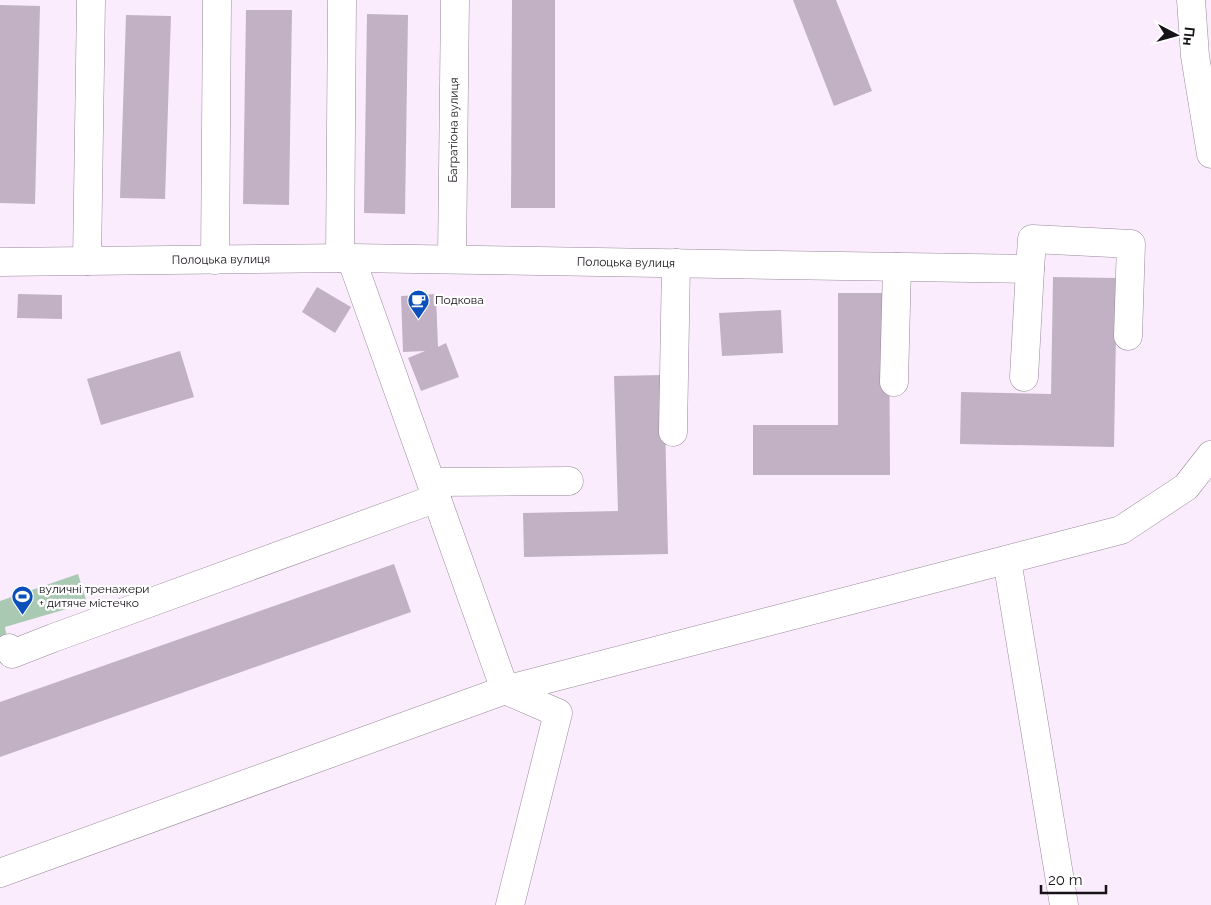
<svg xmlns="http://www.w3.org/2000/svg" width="1211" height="905" font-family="Raleway,sans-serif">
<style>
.green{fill:#aac9b3}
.building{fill:#c2b1c5}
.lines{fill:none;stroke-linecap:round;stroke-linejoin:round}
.minor-casing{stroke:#98889b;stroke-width:29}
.minor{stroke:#fff;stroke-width:28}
.labels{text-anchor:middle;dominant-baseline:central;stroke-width:4.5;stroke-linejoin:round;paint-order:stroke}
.street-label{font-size:12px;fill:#171118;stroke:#fff}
.poi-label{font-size:12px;fill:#171118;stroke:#fff;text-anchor:start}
</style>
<rect width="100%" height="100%" fill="#faecfd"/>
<polygon class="green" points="78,574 87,603 5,627 9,648 0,652 0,601"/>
<g class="building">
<polygon points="512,0 555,0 555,208 511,208"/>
<polygon points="793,0 836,0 872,91 834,106"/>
<polygon points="0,5 40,6 35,204 0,203"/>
<polygon points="246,10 292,10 289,205 243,204"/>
<polygon points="367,14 408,15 405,214 364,213"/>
<polygon points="126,15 171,16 165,199 120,198"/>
<polygon points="1053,277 1117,278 1114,447 960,444 961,392 1051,394"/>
<polygon points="317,287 351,307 335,333 302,312"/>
<polygon points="838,293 889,293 890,475 753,475 753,425 838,425"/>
<polygon points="18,294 62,295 62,319 17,318"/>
<polygon points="436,294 438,347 446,343 459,377 421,391 408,358 425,351 403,352 401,296"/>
<polygon points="781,310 783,353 722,356 719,313"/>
<polygon points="180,351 194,397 101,425 87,379"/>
<polygon points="664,375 668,554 524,557 523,513 618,511 614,376"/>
<polygon points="394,564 411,612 0,757 0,702"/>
</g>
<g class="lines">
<defs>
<g id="minor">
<polyline points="1191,0 1195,56 1211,154"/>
<polyline points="340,258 342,0"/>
<polyline points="351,258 505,690 558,713 510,905"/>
<path id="s1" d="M452,259L455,0"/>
<polyline points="215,260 217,0"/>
<polyline points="87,261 91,0"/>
<path id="s2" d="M0,262L351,258L1030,269L1032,239L1131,244L1128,336"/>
<polyline points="1024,377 1030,269"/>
<polyline points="894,382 897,267"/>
<polyline points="673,432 676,263"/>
<polyline points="432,482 569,481"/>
<polyline points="1007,560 1064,905"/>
<polyline points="9,648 12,654 53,638 437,498"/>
<polyline points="0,873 505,690 1121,530 1186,487 1211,455"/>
</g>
</defs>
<use href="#minor" class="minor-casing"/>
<use href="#minor" class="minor"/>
</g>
<defs>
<symbol id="cafe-pin" viewBox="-11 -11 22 30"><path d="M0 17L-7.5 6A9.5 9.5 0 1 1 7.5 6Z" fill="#0b4fba" stroke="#fff"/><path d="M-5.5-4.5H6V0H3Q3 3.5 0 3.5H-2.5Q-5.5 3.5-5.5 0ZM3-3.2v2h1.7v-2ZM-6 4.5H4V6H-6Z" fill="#fff"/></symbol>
<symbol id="stadium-pin" viewBox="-11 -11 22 30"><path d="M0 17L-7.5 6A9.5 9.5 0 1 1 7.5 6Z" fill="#0b4fba" stroke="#fff"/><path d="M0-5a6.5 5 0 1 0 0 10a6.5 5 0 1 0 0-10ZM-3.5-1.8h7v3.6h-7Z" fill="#fff"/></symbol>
</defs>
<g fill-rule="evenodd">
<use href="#cafe-pin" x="406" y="288" width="25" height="34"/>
<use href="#stadium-pin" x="10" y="584" width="25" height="34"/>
</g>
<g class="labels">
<g class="street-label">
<text stroke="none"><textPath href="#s1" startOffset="129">Багратіона вулиця</textPath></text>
<text stroke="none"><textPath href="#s2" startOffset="221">Полоцька вулиця</textPath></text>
<text stroke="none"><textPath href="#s2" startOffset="626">Полоцька вулиця</textPath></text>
</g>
<g class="poi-label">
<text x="435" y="300">Подкова</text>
<text x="39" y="589">вуличні тренажери<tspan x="39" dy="14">+ дитяче містечко</tspan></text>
</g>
</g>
<g transform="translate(1176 35) rotate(96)" stroke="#ffffff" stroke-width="4" paint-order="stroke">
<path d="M0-4L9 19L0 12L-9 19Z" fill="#171118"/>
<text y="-8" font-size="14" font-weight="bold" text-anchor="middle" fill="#171118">Пн</text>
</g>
<path d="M1041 885v8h65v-8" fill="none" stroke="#171118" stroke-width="2.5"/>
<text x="1048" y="885" font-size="15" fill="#171118" stroke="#ffffff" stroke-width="4" paint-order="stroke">20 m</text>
</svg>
